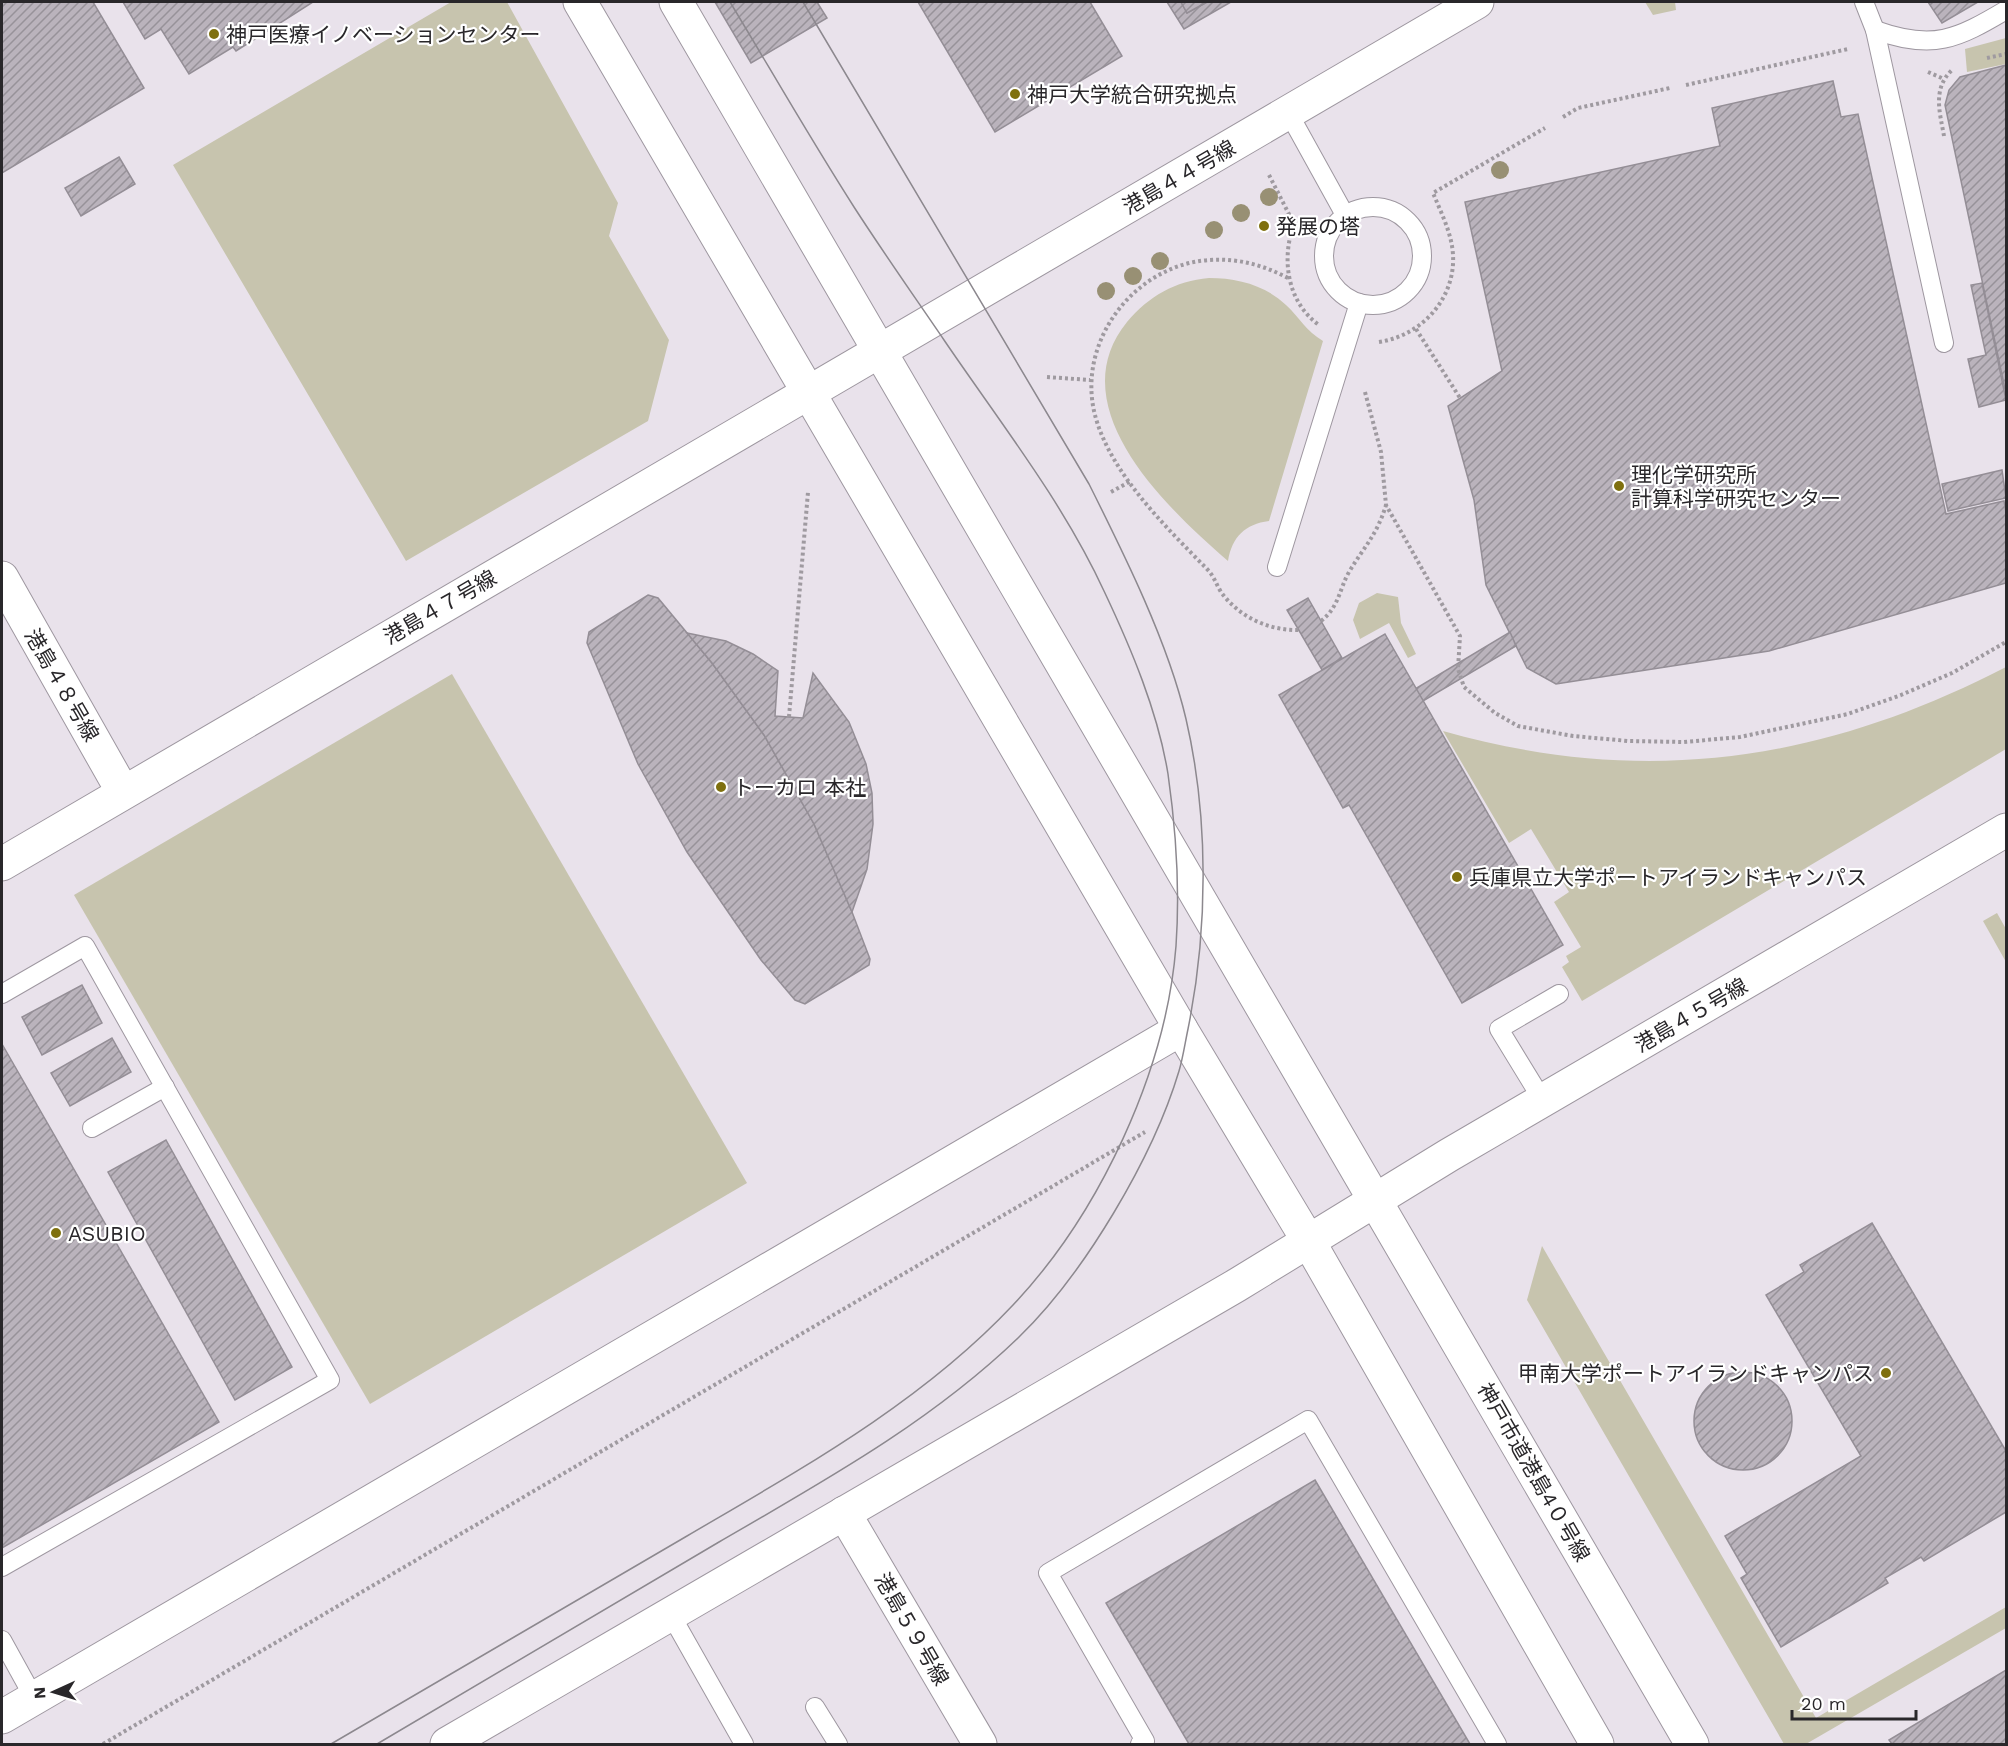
<svg xmlns="http://www.w3.org/2000/svg" width="2008" height="1746" font-family="'Work Sans','Noto Sans JP',sans-serif">
<style>
.green{fill:#c7c4ae}
.building{fill:url(#building-hatch);stroke:#948e96;stroke-width:1.5}
.lines{fill:none;stroke-linecap:round;stroke-linejoin:round}
.lane-casing{stroke:#9e97a0;stroke-width:20}
.secondary-casing{stroke:#9e97a0;stroke-width:35}
.path{stroke:#9f9aa0;stroke-width:4;stroke-dasharray:3 3;stroke-linecap:butt}
.lane{stroke:#fff;stroke-width:18}
.secondary{stroke:#fff;stroke-width:33}
.tram{stroke:#8c888e;stroke-width:1.5}
.tree{fill:#989074}
.poi-dot{fill:#7f700f;stroke:#fff;stroke-width:2}
.labels{text-anchor:middle;dominant-baseline:central;stroke-width:4.5;stroke-linejoin:round;paint-order:stroke}
.poi-label{font-size:21px;fill:#29272a;stroke:#fff;text-anchor:start}
.street-label{font-size:21px;fill:#29272a;stroke:#fff}
</style>
<defs>
<pattern id="building-hatch" width="6" height="6" patternUnits="userSpaceOnUse" patternTransform="scale(1.5)"><rect width="6" height="6" fill="#bab3bc"/><path d="M-1 1l2-2M0 6l6-6M5 7l2-2" fill="none" stroke="#979299"/></pattern>
</defs>
<rect width="100%" height="100%" fill="#e9e2eb"/>
<g class="green">
<polygon points="451,2 507,2 618,203 609,236 669,340 648,421 406,561 173,165"/>
<polygon points="1645,2 1675,2 1676,10 1653,15"/>
<polygon points="2006,38 2006,64 1967,72 1965,49"/>
<path d="M1209,278C1237,278 1265,285 1286,305C1300,318 1306,331 1323,341L1269,521C1245,524 1232,537 1228,561C1168,509 1058,407 1127,322C1149,296 1175,281 1209,278Z"/>
<polygon points="1377,593 1398,597 1401,623 1416,654 1408,658 1389,623 1360,639 1353,620 1359,603"/>
<path d="M2006,667V749L1582,1001L1562,967L1569,962L1566,956L1581,947L1554,902L1569,892L1531,829L1509,843L1443,731C1645,788 1822,762 2006,667Z"/>
<polygon points="452,674 747,1183 370,1404 74,895"/>
<polygon points="1997,913 2006,929 2006,962 1983,921"/>
<polygon points="1542,1246 1816,1718 2006,1607 2006,1628 1806,1744 1784,1744 1527,1300"/>
</g>
<g class="building">
<polygon points="2,2 93,2 144,88 2,173"/>
<polygon points="123,2 313,2 236,51 233,47 189,74 161,29 145,39"/>
<polygon points="715,2 817,2 827,18 751,63"/>
<polygon points="918,2 1090,2 1122,56 995,132"/>
<polygon points="1167,2 1181,2 1187,13 1207,2 1231,2 1184,29"/>
<polygon points="1181,2 1207,2 1187,13"/>
<polygon points="1928,2 1978,2 1942,23"/>
<polygon points="2006,65 2006,394 1945,105 1949,90 1960,77"/>
<polygon points="1833,81 1841,117 1858,114 1946,514 2004,501 2006,512 2006,583 1769,651 1556,684 1527,668 1486,585 1474,500 1448,406 1502,371 1465,202 1720,146 1712,108"/>
<polygon points="119,157 135,184 81,216 65,188"/>
<polygon points="1982,283 2006,400 1979,407 1968,359 1986,355 1971,285"/>
<polygon points="2002,470 2006,498 1948,511 1942,484"/>
<polygon points="648,595 658,598 712,663 764,735 814,824 852,912 870,959 869,965 805,1004 795,1000 761,960 687,852 638,764 587,643 589,632"/>
<polygon points="1308,598 1342,658 1322,670 1287,610"/>
<polygon points="1510,632 1516,646 1423,701 1415,689"/>
<polygon points="687,633 726,641 753,654 778,671 775,716 803,718 813,673 849,722 866,764 872,793 873,824 867,869 852,912 814,824 764,735 712,663"/>
<polygon points="1385,634 1563,945 1462,1003 1349,805 1343,808 1279,695"/>
<polygon points="82,985 102,1023 42,1055 22,1017"/>
<polygon points="112,1038 131,1072 70,1106 51,1073"/>
<polygon points="2,1044 219,1422 2,1548"/>
<polygon points="166,1140 292,1367 235,1400 108,1172"/>
<polygon points="1872,1223 2006,1451 2006,1512 1924,1561 1921,1557 1885,1578 1888,1583 1781,1647 1741,1578 1747,1574 1725,1536 1861,1456 1766,1295 1804,1272 1800,1265"/>
<circle cx="1743" cy="1421" r="49"/>
<polygon points="1315,1480 1470,1744 1189,1744 1106,1603"/>
<polygon points="2006,1670 2006,1744 1892,1744 1889,1740"/>
</g>
<g class="lines">
<defs>
<g id="lane">
<polyline points="1864,2 1875,30 1944,343"/>
<path d="M1875,30C1933,51 1957,39 2006,10"/>
<polyline points="1288,112 1345,215"/>
<circle cx="1373" cy="256" r="49"/>
<polyline points="1277,567 1359,303"/>
<polyline points="2,994 85,946 330,1380 2,1567"/>
<polyline points="1543,1101 1499,1029 1559,994"/>
<polyline points="92,1128 165,1087"/>
<polyline points="671,1615 744,1744"/>
<polyline points="2,1640 34,1698"/>
<polyline points="815,1707 838,1744"/>
<polyline points="1140,1744 1145,1741 1048,1573 1308,1420 1497,1744"/>
</g>
<g id="secondary">
<polyline points="580,2 1181,1029 1309,1242 1597,1744"/>
<polyline points="676,2 1692,1744"/>
<polyline points="2,578 123,792"/>
<polyline points="2,864 1477,2"/>
<polyline points="844,1513 980,1744"/>
<polyline points="2,1717 1181,1029"/>
<polyline points="447,1744 1237,1285 1449,1155 2006,830"/>
</g>
</defs>
<use href="#lane" class="lane-casing"/>
<use href="#secondary" class="secondary-casing"/>
<g class="path">
<polyline points="1987,58 2006,54"/>
<polyline points="1928,72 1944,79"/>
<polyline points="1686,85 1848,49"/>
<polyline points="1563,117 1578,108 1670,88"/>
<path d="M1944,136C1940,113 1932,89 1952,70"/>
<path d="M1269,175L1294,224C1281,259 1287,302 1319,325"/>
<path d="M1288,278C1263,265 1238,258 1209,260C1134,265 1076,342 1095,415C1110,473 1166,527 1207,569C1214,576 1216,584 1221,592C1239,617 1269,631 1300,630"/>
<polyline points="1416,329 1460,398"/>
<path d="M1379,342C1425,335 1460,293 1452,246C1449,228 1440,210 1433,193L1545,128"/>
<polyline points="1047,377 1090,380"/>
<polyline points="1365,392 1381,452 1386,505 1460,636 1458,669 1464,687 1495,713 1518,726 1573,736 1628,741 1684,742 1740,737 1848,714 1901,695 1952,673 2006,642"/>
<polyline points="1111,492 1131,481"/>
<path d="M1321,621C1339,607 1339,590 1349,572C1364,547 1377,535 1386,505"/>
<polyline points="789,717 808,492"/>
<polyline points="103,1744 1145,1132"/>
</g>
<use href="#lane" class="lane"/>
<use href="#secondary" class="secondary"/>
<g class="tram">
<path d="M331,1744C450,1675 568,1605 687,1536C801,1469 921,1403 1013,1305C1099,1214 1166,1072 1176,946C1180,889 1176,830 1168,774C1158,712 1131,648 1104,591C1063,502 999,421 944,340C914,296 883,252 854,207C811,140 771,70 730,2"/>
<path d="M377,1744C491,1677 605,1610 719,1542C824,1481 931,1422 1019,1337C1084,1274 1153,1158 1179,1071C1183,1058 1185,1043 1188,1029C1208,930 1209,818 1186,719C1168,642 1124,554 1089,484L803,2"/>
</g>
</g>
<g class="tree">
<circle cx="1500" cy="170" r="9"/>
<circle cx="1269" cy="197" r="9"/>
<circle cx="1241" cy="213" r="9"/>
<circle cx="1214" cy="230" r="9"/>
<circle cx="1160" cy="261" r="9"/>
<circle cx="1133" cy="276" r="9"/>
<circle cx="1106" cy="291" r="9"/>
</g>
<g class="poi-dot">
<circle cx="214" cy="34" r="6"/>
<circle cx="1015" cy="94" r="6"/>
<circle cx="1264" cy="226" r="6"/>
<circle cx="1619" cy="486" r="6"/>
<circle cx="721" cy="787" r="6"/>
<circle cx="1457" cy="877" r="6"/>
<circle cx="56" cy="1233" r="6"/>
<circle cx="1886" cy="1373" r="6"/>
</g>
<g class="labels">
<g class="poi-label">
<text x="226" y="34">神戸医療イノベーションセンター</text>
<text x="1027" y="94">神戸大学統合研究拠点</text>
<text x="1276" y="226">発展の塔</text>
<text x="1631" y="474">理化学研究所<tspan x="1631" dy="24">計算科学研究センター</tspan></text>
<text x="733" y="787">トーカロ 本社</text>
<text x="1469" y="877">兵庫県立大学ポートアイランドキャンパス</text>
<text x="68" y="1233">ASUBIO</text>
<text x="1874" y="1373" text-anchor="end">甲南大学ポートアイランドキャンパス</text>
</g>
<g class="street-label">
<text transform="translate(1179 177) rotate(-30)">港島４４号線</text>
<text transform="translate(440 607) rotate(-30)">港島４７号線</text>
<text transform="translate(62 685) rotate(60)">港島４８号線</text>
<text transform="translate(1691 1015) rotate(-30)">港島４５号線</text>
<text transform="translate(1534 1472) rotate(60)">神戸市道港島4０号線</text>
<text transform="translate(912 1629) rotate(60)">港島５９号線</text>
</g>
</g>
<rect width="2008" height="1746" fill="none" stroke="#29272a" stroke-width="6"/>
<g transform="translate(54 1692) rotate(266)" stroke="#ffffff" stroke-width="4.5" paint-order="stroke">
<path d="M0-4.5L10 22L0 15L-10 22Z" fill="#29272a"/>
<text y="-9" font-size="16" font-weight="bold" text-anchor="middle" fill="#29272a">N</text>
</g>
<path d="M1792 1710v9h124v-9" fill="none" stroke="#29272a" stroke-width="3"/>
<text x="1801" y="1710" font-size="18" fill="#29272a" stroke="#ffffff" stroke-width="4.5" paint-order="stroke">20 m</text>
</svg>
